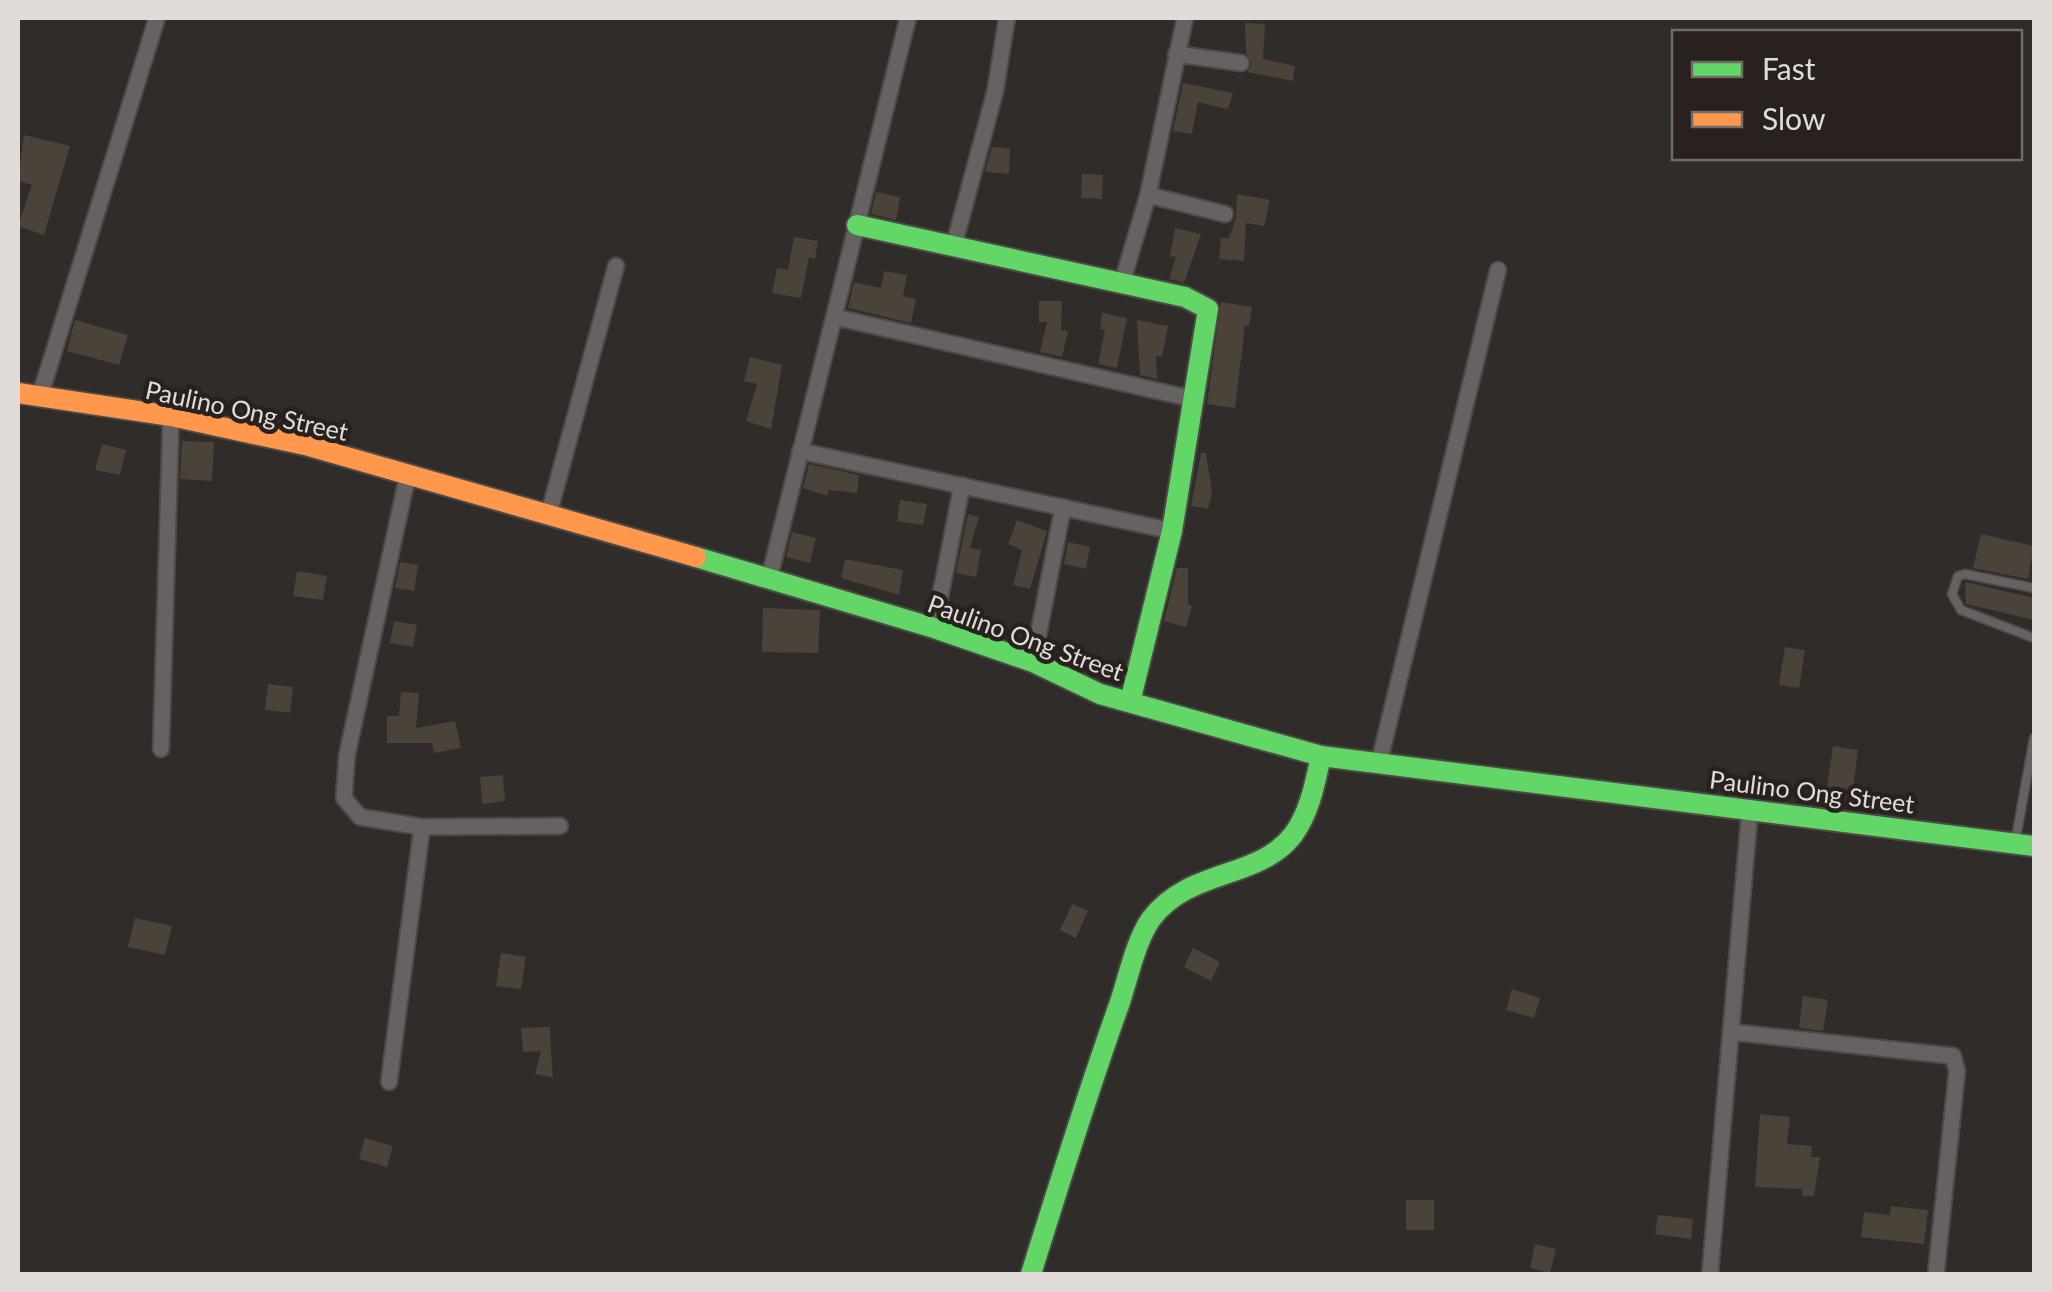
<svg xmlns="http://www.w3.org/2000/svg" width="2052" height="1292" font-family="Lato,sans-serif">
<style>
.building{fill:#4b4339}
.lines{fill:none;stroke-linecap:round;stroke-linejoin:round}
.lane-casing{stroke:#4c4947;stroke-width:11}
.street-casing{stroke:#4c4947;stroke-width:19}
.fast-casing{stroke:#4c4947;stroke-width:24}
.slow-casing{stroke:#4c4947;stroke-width:24}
.lane{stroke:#656261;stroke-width:8}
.street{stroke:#656261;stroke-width:15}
.fast{stroke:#63d668;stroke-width:20}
.slow{stroke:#ff974d;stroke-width:20}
.labels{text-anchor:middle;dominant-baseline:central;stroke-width:9;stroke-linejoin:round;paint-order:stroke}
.street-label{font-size:25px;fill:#e1dcda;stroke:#28211e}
</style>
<rect width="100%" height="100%" fill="#302c2a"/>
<g class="building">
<polygon points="1245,23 1265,24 1263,59 1295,66 1293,81 1247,72 1252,64 1246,53"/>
<polygon points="1183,83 1233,93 1228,109 1198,102 1192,134 1173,131"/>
<polygon points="24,135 70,146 44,235 18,226 32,185 18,181"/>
<polygon points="992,147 1010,148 1009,174 985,172"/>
<polygon points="1082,174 1103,175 1102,199 1081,198"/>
<polygon points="876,192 900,197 896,220 871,214"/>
<polygon points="1237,194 1270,200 1264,226 1246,223 1244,261 1219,259 1221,238 1229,238 1236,218"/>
<polygon points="1175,228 1201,234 1184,283 1169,279 1176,257 1170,256"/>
<polygon points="794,237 818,241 815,259 809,257 801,298 772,293 777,268 788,270"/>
<polygon points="884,271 907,275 903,296 916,299 911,323 848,308 854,282 881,288"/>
<polygon points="1039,301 1062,301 1061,330 1068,331 1062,357 1040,352 1047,322 1039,322"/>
<polygon points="1221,302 1252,307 1249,326 1245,326 1235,408 1207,404"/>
<polygon points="1102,313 1127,318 1117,368 1098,364 1105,330 1100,329"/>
<polygon points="75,320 128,335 119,365 67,351"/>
<polygon points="1137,320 1168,326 1162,357 1156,356 1157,379 1140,375"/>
<polygon points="750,357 782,365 771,429 746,421 757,384 744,381"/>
<polygon points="182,441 214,442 212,481 180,479"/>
<polygon points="102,444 126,450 120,475 95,470"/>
<polygon points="1201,453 1206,453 1212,493 1208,509 1191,506"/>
<polygon points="809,464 859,475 857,493 829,490 827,496 803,488"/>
<polygon points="900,500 927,504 923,525 897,521"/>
<polygon points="968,514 979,517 970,548 981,550 976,577 956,573"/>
<polygon points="1017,520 1047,531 1030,589 1013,585 1022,550 1008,544"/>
<polygon points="792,532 816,538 810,563 786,557"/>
<polygon points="1981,534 2034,546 2028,579 1973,568"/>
<polygon points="1068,542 1090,547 1086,569 1064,564"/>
<polygon points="845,559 903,570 899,595 841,578"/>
<polygon points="400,562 418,565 414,591 395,588"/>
<polygon points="1177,568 1188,568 1188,604 1192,606 1186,627 1164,621"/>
<polygon points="297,571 327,576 323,600 293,596"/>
<polygon points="1965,582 2034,598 2034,620 1966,604"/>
<polygon points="763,608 820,610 818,653 762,652"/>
<polygon points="394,621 417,625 413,647 390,643"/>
<polygon points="1785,647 1805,650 1799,688 1779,685"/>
<polygon points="268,684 293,687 290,713 265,710"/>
<polygon points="401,692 419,693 416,728 455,721 461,748 434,753 432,743 387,743 387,716 399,716"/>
<polygon points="1833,746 1858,750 1852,798 1826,795"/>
<polygon points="503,775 505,801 482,804 480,777"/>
<polygon points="1072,904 1088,911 1076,938 1060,930"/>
<polygon points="135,918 172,926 165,955 128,947"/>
<polygon points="1193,948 1220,962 1211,981 1184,967"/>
<polygon points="501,953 526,957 521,989 496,986"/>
<polygon points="1512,989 1540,998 1534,1018 1506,1010"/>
<polygon points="1803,996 1828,1000 1823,1031 1799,1028"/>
<polygon points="550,1027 551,1050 553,1078 535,1074 541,1051 523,1052 521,1028"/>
<polygon points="1760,1114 1790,1117 1787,1144 1812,1146 1811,1157 1820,1157 1814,1196 1802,1196 1802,1189 1755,1187"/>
<polygon points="365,1138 393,1146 387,1167 359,1159"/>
<rect x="1406" y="1200" width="28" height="30"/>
<polygon points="1891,1206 1928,1210 1924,1244 1861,1237 1864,1212 1890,1215"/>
<polygon points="1658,1215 1693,1219 1691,1239 1655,1234"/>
<polygon points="1535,1244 1556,1249 1550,1273 1530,1268"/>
</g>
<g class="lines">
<defs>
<g id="lane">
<polyline points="2034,588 1965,574 1958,576 1952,594 1961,610 2034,638"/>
<polyline points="2015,843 2034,738"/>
</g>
<g id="street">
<polyline points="1176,54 1241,63"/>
<polyline points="1148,195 1225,214"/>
<polyline points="954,245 995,92 1007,18"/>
<polyline points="1122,283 1148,195 1185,18"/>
<polyline points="835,317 1193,399"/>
<polyline points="40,396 157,18"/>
<polyline points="800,451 1172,531"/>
<polyline points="408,474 347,755 344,798 360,817 422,827 560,826"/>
<polyline points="549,513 616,266"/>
<polyline points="769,579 908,18"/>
<polyline points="934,628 962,485"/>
<polyline points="1033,662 1063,507"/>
<polyline points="161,749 171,416"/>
<polyline points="1379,763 1498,270"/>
<polyline points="1731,1032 1953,1056 1957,1071 1936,1274"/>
<polyline points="389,1082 422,827"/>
<polyline points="1710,1274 1750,808"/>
</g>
<g id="fast">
<polyline points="857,225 1185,297 1208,309 1172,531 1130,702"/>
<polyline points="696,557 934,628 1033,662 1100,694 1321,756 2034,846"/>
<path d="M1031,1274C1059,1184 1087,1094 1119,1005C1128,979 1135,942 1151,919C1189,868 1258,880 1293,835C1310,812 1315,783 1321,756"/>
</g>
<polyline id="slow" points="18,393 171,416 305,445 696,557"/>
</defs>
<use href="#lane" class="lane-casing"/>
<use href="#street" class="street-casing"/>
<use href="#fast" class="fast-casing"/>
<use href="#slow" class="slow-casing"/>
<use href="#lane" class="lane"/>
<use href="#street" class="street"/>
<use href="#fast" class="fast"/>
<use href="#slow" class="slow"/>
</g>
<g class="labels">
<g class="street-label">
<text transform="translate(247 410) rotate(12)">Paulino Ong Street</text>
<text transform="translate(1026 637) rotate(20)">Paulino Ong Street</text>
<text transform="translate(1812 791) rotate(7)">Paulino Ong Street</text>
</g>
</g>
<rect width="2052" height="1292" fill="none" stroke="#e1dcda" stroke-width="40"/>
<rect x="1672" y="30" width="350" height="130" fill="#28211e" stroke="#726c69" stroke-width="2.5"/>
<rect x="1692" y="62" width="50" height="15" fill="#63d668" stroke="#726c69" stroke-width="2.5"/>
<text x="1762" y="80" font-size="30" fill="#e1dcda">Fast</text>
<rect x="1692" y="112" width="50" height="15" fill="#ff974d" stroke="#726c69" stroke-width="2.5"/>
<text x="1762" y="130" font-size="30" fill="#e1dcda">Slow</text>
</svg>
